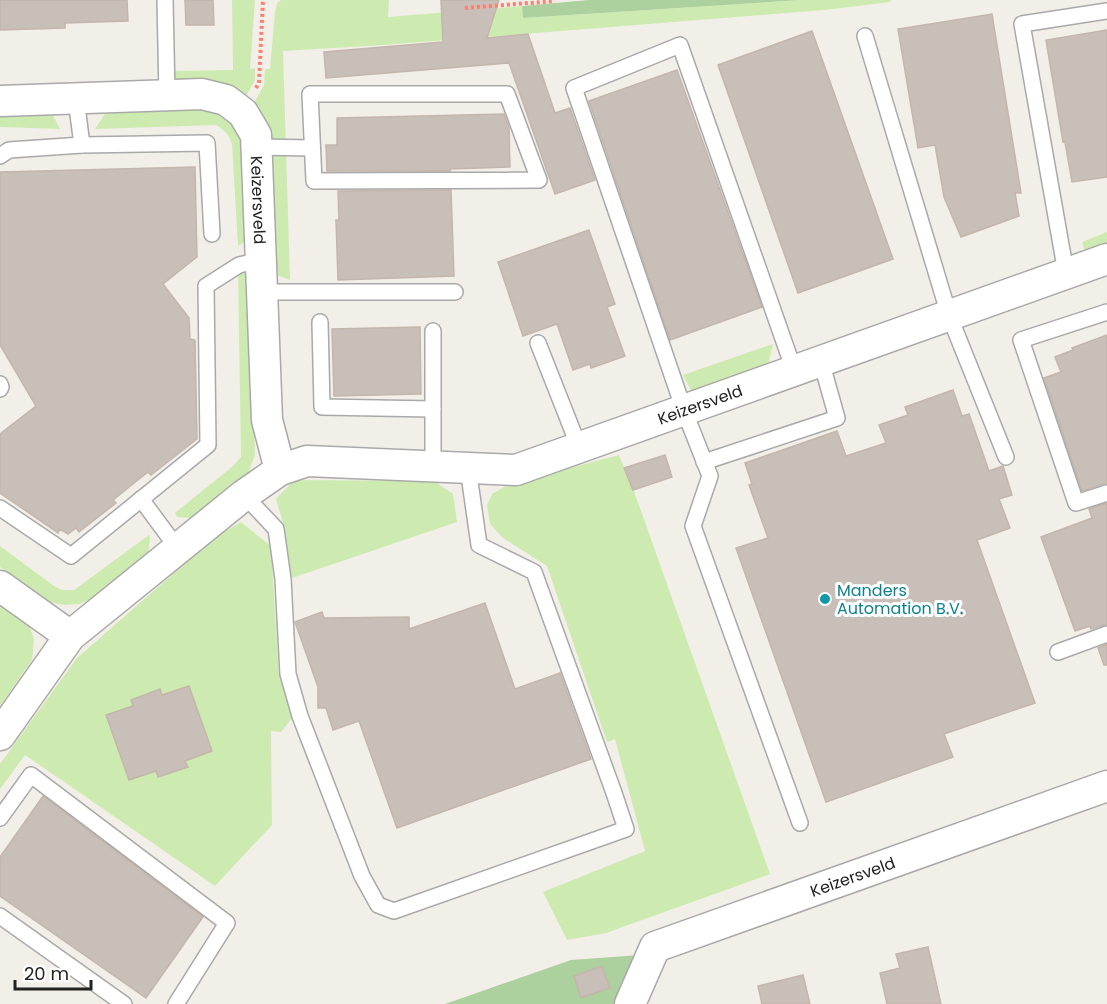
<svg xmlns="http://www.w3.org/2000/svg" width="1107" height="1004" font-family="Poppins,sans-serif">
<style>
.grass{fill:#cdebb0}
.forest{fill:#add19e}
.building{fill:#c7bfb8;stroke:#c4b6ab;stroke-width:1.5}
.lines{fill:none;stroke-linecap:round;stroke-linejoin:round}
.service-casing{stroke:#a9a9a9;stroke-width:18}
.minor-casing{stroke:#a9a9a9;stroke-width:33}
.path{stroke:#fa8072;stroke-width:4;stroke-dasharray:3 3;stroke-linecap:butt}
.service{stroke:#fff;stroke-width:15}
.minor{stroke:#fff;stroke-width:30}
.culture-dot{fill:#0f9aa8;stroke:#fff;stroke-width:2}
.labels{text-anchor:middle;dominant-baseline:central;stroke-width:6;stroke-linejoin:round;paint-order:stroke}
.street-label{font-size:16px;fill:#222;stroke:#fff}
.culture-label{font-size:16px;fill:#0d838f;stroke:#fff;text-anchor:start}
</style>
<rect width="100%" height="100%" fill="#f2efe9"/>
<g class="grass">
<polygon points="232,0 255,0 250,69 255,68 255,80 244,100 172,86 171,71 233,70"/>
<polygon points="281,0 389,0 388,17 522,6 523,18 801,0 891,0 890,2 825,10 384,45 283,51 290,280 274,274 252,107 264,85 265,69 270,69 275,12 277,3"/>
<path d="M198,108L213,110L228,117L246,142L250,238L238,246L232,144C229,134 224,130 216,125L95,129L107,111Z"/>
<polygon points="50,110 60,129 0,127 0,113"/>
<polygon points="1107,232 1107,246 1086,254 1082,242"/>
<polygon points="238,270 251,277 255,455 249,471 239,484 195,518 177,517 175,513 233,466 241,457"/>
<polygon points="773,344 768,365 692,392 683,375"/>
<polygon points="619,455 635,494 770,874 606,933 567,940 543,892 645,851 615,739 607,742 547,566 503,538 490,524 487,505 492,494 509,484"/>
<polygon points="294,480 434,481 453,494 457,522 292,578 284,526 276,499"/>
<polygon points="241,522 271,546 279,676 293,717 281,732 271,731 272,825 215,886 25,755 0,789 0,764 77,658 214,538"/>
<polygon points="149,535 150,538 148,555 91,599 79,604 64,605 50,602 0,567 0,546 54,586 62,590 74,590"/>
<polygon points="0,604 29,624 34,640 32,660 0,706"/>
</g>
<g class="forest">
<polygon points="589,0 801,0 523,18 522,6"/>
<polygon points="640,955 617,1004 445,1004 571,960"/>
</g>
<g class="building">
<polygon points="0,0 127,0 128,21 65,23 65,28 0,30"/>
<polygon points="185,0 213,0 214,25 186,25"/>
<polygon points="441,0 499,0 487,38 528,34 555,113 570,108 595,180 555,194 508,60 508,63 326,78 324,52 443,42"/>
<polygon points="992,14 1021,193 1015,193 1019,216 961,237 944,197 935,145 918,148 898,29"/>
<polygon points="1107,30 1107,177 1072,182 1065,142 1063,142 1046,40"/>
<polygon points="812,31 893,259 798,293 718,65"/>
<polygon points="677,70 762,307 670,340 589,101"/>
<polygon points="504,114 509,128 510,167 450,169 450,171 327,171 326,145 337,145 337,118"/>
<polygon points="195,167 197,257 163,284 189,318 190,339 195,340 197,439 151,475 148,472 113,500 116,503 79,532 76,528 68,534 60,529 58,533 0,493 0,434 36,406 0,345 0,172"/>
<polygon points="451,190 454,276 338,280 336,220 339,220 338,191"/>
<polygon points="589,230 615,304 607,307 625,356 591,368 590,364 573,370 557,324 523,336 498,262"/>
<polygon points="420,327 421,394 334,396 332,329"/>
<polygon points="1107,335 1107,483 1082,491 1044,378 1061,372 1055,357 1073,350 1072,348"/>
<polygon points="953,390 962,416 969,414 989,471 1003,466 1012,495 999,499 1010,528 977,540 1035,703 944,734 953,757 826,802 736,548 768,538 749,485 752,484 745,463 837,431 846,456 886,443 879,425 908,415 905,407"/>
<polygon points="665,455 672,477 633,490 624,468"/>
<polygon points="1107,503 1107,624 1091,629 1090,626 1075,631 1041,537 1092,518 1089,509"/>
<polygon points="485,603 515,689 560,673 591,759 397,828 359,721 333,730 326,708 318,708 318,687 295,622 322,612 324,618 409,617 409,629"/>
<polygon points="1107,644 1107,665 1104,665 1098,648"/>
<polygon points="189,686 212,751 185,761 188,767 158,777 156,771 129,780 106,715 133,706 131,700 160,689 162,695"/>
<polygon points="43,796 203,917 146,998 0,896 0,857"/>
<polygon points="928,947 941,1004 887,1004 880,973 900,968 896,954"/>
<polygon points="602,966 610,988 581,998 574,976"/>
<polygon points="803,975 810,1004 762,1004 758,986"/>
</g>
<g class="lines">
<defs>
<g id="service">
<polyline points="165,0 167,96"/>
<polyline points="865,36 949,315 1006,457"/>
<polygon points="310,94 507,94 539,180 314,181"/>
<polyline points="76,99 82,145 207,143 212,234"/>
<polyline points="257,147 312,148"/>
<polyline points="0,156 9,150 82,145"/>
<polyline points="1066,273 1022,24 1107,11"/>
<polyline points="263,292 455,292"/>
<polyline points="1107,312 1021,340 1076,503 1107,493"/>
<polyline points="320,322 322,407 433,409"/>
<polyline points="433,331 433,466"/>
<polyline points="538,343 579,447"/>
<polyline points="794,370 680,45 574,88 684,410 710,476 693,526 800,823"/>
<polyline points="0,384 1,387 0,389"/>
<polyline points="704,462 837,418 821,361"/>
<polyline points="244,495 276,529 283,579 288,674 300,716 362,876 378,905 394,911 626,829 614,793 534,572 479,545 468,468"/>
<polyline points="141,499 178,549"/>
<polyline points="0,508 71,556 208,445 206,286 239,265 261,260"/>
<polyline points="1058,652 1107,634"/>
<polyline points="0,818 31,775 227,923 176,1004"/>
<polyline points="0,916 124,1004"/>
</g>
<g id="minor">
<path id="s1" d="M0,101L202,94L226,100L243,113L256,135L267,420L280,470"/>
<polyline points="0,586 70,636"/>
<path id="s2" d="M0,735L70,636L244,495L280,470L307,461L516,470L1107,259"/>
<path id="s3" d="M630,1004L655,947L1107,786"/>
</g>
</defs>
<use href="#service" class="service-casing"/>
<use href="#minor" class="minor-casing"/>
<g class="path">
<polyline points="465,8 555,1"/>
<polyline points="256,88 259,83 263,0"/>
</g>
<use href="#service" class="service"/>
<use href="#minor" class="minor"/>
</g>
<circle class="culture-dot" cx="825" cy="599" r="6"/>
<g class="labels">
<g class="street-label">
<text stroke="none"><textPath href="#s1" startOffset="339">Keizersveld</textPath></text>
<text stroke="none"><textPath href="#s2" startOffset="822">Keizersveld</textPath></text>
<text stroke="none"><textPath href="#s3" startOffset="272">Keizersveld</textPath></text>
</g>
<g class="culture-label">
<text x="837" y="590">Manders<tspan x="837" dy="18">Automation B.V.</tspan></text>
</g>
</g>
<path d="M15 980v9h76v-9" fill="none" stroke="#222222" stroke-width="3"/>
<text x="24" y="980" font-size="18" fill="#222222" stroke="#ffffff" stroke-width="4.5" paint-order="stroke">20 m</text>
</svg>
